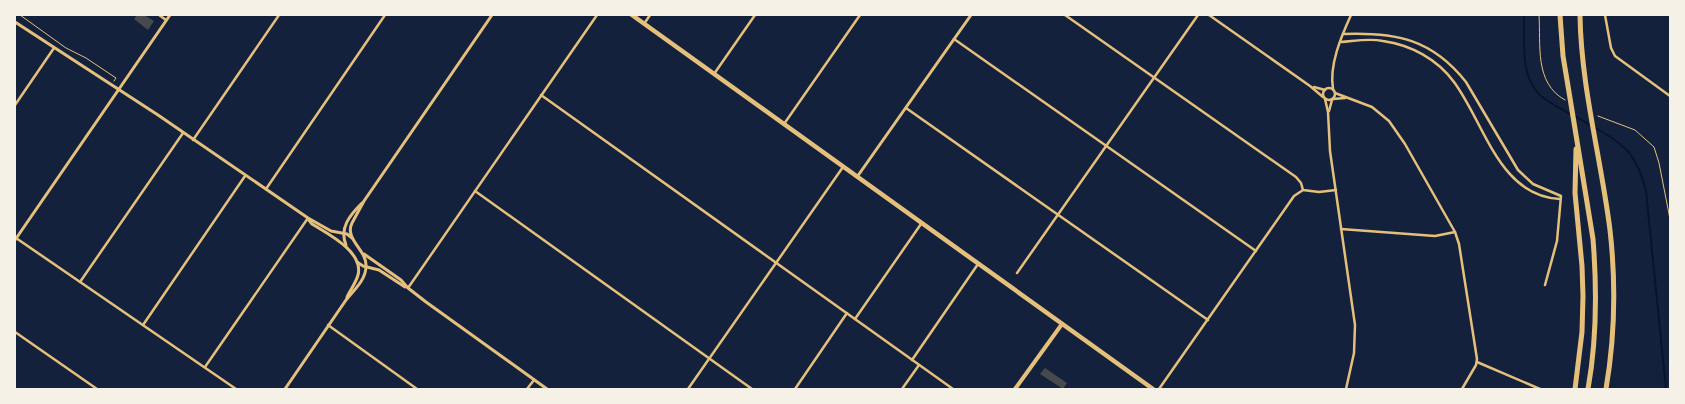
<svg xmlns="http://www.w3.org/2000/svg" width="1685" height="404" font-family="'Sofia Sans Condensed',sans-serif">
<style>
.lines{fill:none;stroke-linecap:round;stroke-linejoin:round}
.stream{stroke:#0b132b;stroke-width:2}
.building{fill:#48494c}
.path{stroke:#e5c07b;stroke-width:1}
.minor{stroke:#e5c07b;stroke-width:2.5}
.tertiary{stroke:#e5c07b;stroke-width:3}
.secondary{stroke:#e5c07b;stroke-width:4}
.trunk{stroke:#e5c07b;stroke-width:4.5}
.motorway{stroke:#e5c07b;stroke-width:5}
</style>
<rect width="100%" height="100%" fill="#14213d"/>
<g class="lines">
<g class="stream">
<path d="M1524,15C1525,40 1519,75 1540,95C1549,103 1560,108 1570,114"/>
<polyline points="1575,116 1590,125"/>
<path d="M1594,127C1626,145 1637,155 1646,191L1666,389"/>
</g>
</g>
<g class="building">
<polygon points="137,15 144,15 154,21 148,30 134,19"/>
<polygon points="1045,368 1067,383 1063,389 1040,374"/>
</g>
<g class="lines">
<g class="path">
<polyline points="20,15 66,48 86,58 116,78 114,81"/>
<path d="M1539,15C1541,45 1534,83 1565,100"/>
<polyline points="1598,116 1635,130 1654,147 1659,163 1670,219"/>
</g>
<g class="minor">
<polyline points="159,15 166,20"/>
<polyline points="1065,15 1296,177 1301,183 1303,190 1319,192 1336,190"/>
<polyline points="1209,15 1310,86 1323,97"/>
<polyline points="1605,15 1611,48 1615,56 1670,96"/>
<polyline points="644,24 650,15"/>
<path d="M1343,34C1396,32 1432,39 1466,82L1518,170L1533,184L1561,196L1557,241L1545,285"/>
<polyline points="954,39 1256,251"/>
<path d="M1341,42C1355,41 1369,38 1383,41C1411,45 1437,59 1454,82C1485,124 1499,196 1560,199"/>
<polyline points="714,74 755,15"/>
<polyline points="1314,87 1325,90"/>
<circle cx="1329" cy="94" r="6"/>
<path d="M1333,89C1329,65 1341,37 1351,15"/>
<polyline points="1335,93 1372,107 1389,121 1405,144 1455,232 1459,244 1477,359 1476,365 1462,389"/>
<polyline points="541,95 953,389"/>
<polyline points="1325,99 1328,112 1330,151 1355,325 1354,353 1346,389"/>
<polyline points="1333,99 1345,98"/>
<polyline points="15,105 54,48"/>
<polyline points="906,108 1208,320"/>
<polyline points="1329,111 1332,100"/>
<polyline points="784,124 860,15"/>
<polyline points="193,140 279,15"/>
<polyline points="266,189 385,15"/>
<polyline points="475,191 752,389"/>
<polyline points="1341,229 1435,236 1455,232"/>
<polyline points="16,238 236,389"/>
<polyline points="1017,273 1198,15"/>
<polyline points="80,282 183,133"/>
<polyline points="408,288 597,15"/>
<polyline points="855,319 921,224"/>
<polyline points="143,325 245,176"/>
<polyline points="328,325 417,389"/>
<polyline points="15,332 97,389"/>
<polyline points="912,360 978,264"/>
<polyline points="1477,362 1540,389"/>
<polyline points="205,367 308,218"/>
<polyline points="527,389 534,380"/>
<polyline points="688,389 843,167"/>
<polyline points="795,389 847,313"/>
<polyline points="902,389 919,365"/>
<polyline points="1159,389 1294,196 1303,190"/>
</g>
<g class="tertiary">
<polyline points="15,22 158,115 308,218 331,231 347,234 352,238"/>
<polyline points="857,177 971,15"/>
<path d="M308,219L312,224C328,234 364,252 358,275C356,283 350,290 347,297"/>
<polyline points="15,240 170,15"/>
<path d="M346,245C339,228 350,215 362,203"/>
<polyline points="364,254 401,280 408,288 426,302 547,389"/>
<polyline points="357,262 363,266 379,270 405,287"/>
<path d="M285,389L346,300C354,290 366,280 366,266C367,250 344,239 352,223L364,201L492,15"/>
</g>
<polyline class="secondary" points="1015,389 1062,324"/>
<polyline class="trunk" points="632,15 1153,389"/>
<g class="motorway">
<path d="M1560,15L1563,56L1569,92L1593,239C1597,289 1597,339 1588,389"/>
<path d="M1580,15C1581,87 1601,158 1610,230C1616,283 1615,336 1606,389"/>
<polyline points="1575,389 1582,332 1583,296 1582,266 1575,193 1576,149"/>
</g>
</g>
<rect width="1685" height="404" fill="none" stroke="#f6f1e7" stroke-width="32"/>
</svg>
